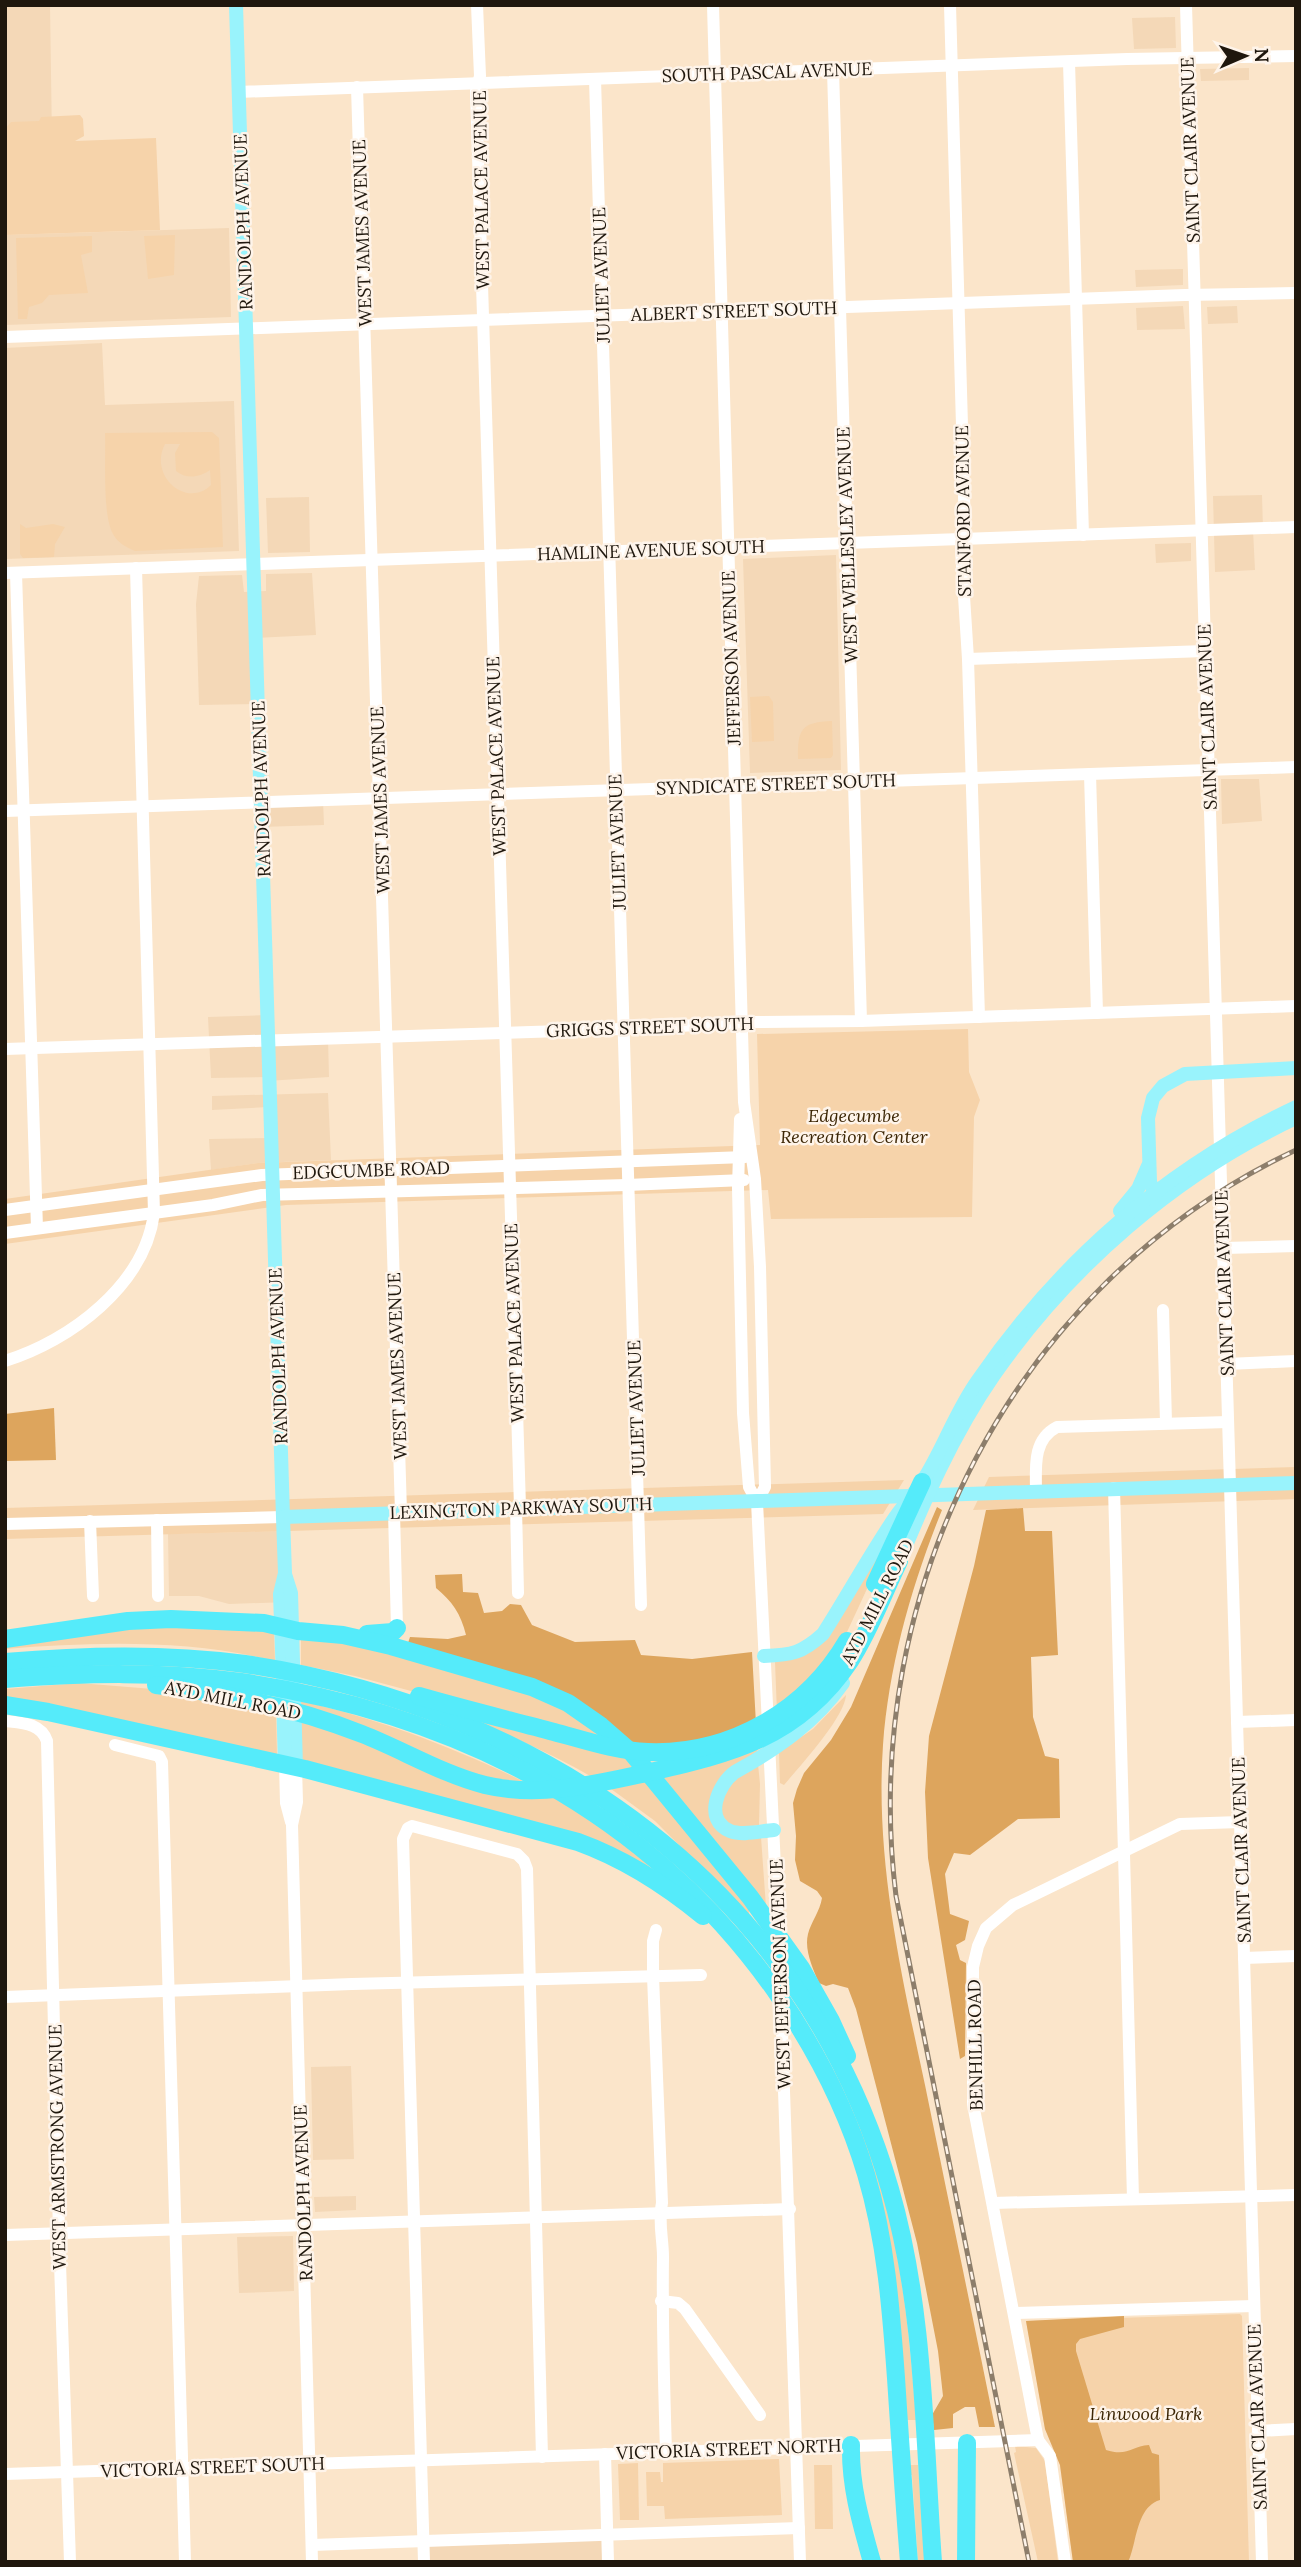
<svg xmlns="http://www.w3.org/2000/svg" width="1301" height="2567" font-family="Lora,serif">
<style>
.built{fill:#f4d8b7}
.green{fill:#f6d3aa;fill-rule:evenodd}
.forest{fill:#dda55d}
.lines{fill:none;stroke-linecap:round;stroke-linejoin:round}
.minor{stroke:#fff;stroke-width:12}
.major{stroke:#99f3fc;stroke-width:14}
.highway{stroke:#55ebfa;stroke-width:18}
.rail-casing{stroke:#8d7e6b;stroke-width:5}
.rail{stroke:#fef4ea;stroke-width:2.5;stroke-dasharray:8;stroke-linecap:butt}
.labels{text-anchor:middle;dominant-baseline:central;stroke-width:5;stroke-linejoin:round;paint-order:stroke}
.street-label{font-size:18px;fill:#1f170d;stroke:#fef4ea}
.park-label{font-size:18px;font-style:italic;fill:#3c2605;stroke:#fef4ea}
</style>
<rect width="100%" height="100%" fill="#fbe5ca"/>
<g class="built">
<polygon points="5,5 50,5 52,141 5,143"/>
<polygon points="1175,17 1176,48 1134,49 1132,18"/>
<polygon points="1249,68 1249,80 1201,81 1200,69"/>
<polygon points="229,228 231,317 5,325 5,235"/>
<polygon points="1183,269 1183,285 1136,287 1135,270"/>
<polygon points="1183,306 1185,329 1137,330 1136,308"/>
<polygon points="1237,306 1238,323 1208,324 1207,307"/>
<polygon points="102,343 105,405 234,401 239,551 5,559 5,348"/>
<polygon points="1262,495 1263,529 1253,530 1255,570 1215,572 1213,496"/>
<polygon points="309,497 310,552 268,553 266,498"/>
<polygon points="1191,543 1191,561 1156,563 1155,544"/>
<polygon points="836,555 841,770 750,773 743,559"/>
<polygon points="312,573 316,635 255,638 258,704 199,705 196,604 199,576 242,575 244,592 266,591 266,574"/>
<polygon points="1221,779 1259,779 1262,821 1222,824"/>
<polygon points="323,800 324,825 261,827 260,801"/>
<polygon points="268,1015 268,1040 328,1038 329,1077 267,1081 267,1077 211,1078 208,1017"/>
<polygon points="328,1093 331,1160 258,1163 211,1170 209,1139 269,1138 268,1107 212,1110 212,1096"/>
<polygon points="284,1531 287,1602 229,1604 199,1596 169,1596 168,1534"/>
<polygon points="351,2066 354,2159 313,2160 311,2067"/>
<polygon points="356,2196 356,2210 315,2212 314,2197"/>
<polygon points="293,2236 294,2291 239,2293 237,2237"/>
<polygon points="603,2538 604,2562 429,2562 428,2546"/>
</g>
<g class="green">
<polygon points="80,115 83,119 84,136 75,141 156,138 160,230 5,235 6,128 11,122 39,121 41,117"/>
<polygon points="175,235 174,275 148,279 144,236"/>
<polygon points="92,236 92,252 81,255 88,293 49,295 42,303 29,307 27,319 18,319 16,238"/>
<path d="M212,432L219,438L223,547L135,551C126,547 118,543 113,534C102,514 106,458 105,433ZM165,444H180L175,453L176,471C187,480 200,477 210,470L211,485C187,509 148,476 165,444Z"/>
<polygon points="20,524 26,528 53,524 65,527 55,544 54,557 23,558 20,554"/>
<polygon points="769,696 773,702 774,741 752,742 750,697"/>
<path d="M832,721L833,755L831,758L798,759C797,729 802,722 832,721Z"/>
<polygon points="968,1029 969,1072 980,1100 974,1117 972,1217 771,1219 768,1190 286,1205 5,1244 5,1199 258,1163 760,1145 757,1034"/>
<polygon points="1296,1467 1296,1499 973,1510 989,1477"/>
<polygon points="904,1480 883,1514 5,1539 5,1508"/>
<polygon points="897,1524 841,1645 777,1713 775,1662 801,1656"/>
<path d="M136,1623L274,1631L275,1661C187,1639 95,1642 5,1649V1642Z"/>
<path d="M301,1636C393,1651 489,1670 573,1713C588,1721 602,1735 616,1746L355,1676L301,1665Z"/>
<polygon points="79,1683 165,1690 276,1710 277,1756 5,1701 5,1689"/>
<path d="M846,1695C845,1717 800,1766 784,1785L780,1783L779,1752L813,1729Z"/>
<path d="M421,1699L622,1752L641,1771L599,1781C543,1748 481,1723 421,1699Z"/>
<path d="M301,1701C387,1721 460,1750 539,1789L503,1786L301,1711Z"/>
<polygon points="301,1718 384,1747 548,1794 595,1823 642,1858 654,1872 302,1762"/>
<polygon points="757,1745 758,1756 733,1769 712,1819 761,1837 766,1907 658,1774"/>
<polygon points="758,1764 760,1784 759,1825 733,1829 718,1810 730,1783"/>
<polygon points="645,1776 749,1902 749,1915 655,1821 607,1786"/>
<path d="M834,2070C852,2109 871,2149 882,2190C903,2265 910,2342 916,2420H905L895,2287Z"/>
<polygon points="1240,2314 1242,2316 1249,2562 1073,2562 1060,2465 1045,2429 1026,2321"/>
<polygon points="1015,2446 1036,2448 1045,2461 1058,2562 1038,2562 1014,2453 1016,2452"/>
<polygon points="779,2459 782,2515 665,2519 664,2506 647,2506 646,2472 660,2472 661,2482 663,2482 663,2463"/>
<polygon points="638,2463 639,2520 620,2520 618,2464"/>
<polygon points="814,2465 832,2465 833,2529 815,2529"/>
<polygon points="908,2465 918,2465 925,2562 918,2562 912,2475 909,2475"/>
</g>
<g class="forest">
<polygon points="54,1408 56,1460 5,1461 5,1414"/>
<path d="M937,1507L942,1510C912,1584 889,1664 883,1745C875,1860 901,1973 925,2085C948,2199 972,2313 995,2427H979L975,2407H965L953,2414V2428L934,2430L932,2415L943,2396L938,2351L917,2243L856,2009L848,1988L833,1984L826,1986L819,1983C813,1969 804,1950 808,1934C811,1922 820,1911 822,1898L817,1891L800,1881L795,1860L796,1836L793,1803L797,1789L804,1773L831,1740L851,1707Z"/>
<polygon points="1023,1508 1025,1531 1052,1531 1058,1655 1031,1657 1033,1717 1045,1756 1059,1759 1060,1818 1018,1819 970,1855 954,1853 945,1874 950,1914 969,1921 965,1940 956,1945 960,1960 966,1963 965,2056 960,2059 928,1858 925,1792 929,1736 974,1566 986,1510"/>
<path d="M462,1574L463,1592L478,1593L484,1613L502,1611L510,1604L521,1605L532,1625L575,1642L635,1640L641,1655L692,1659L752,1652L756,1724L696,1743L633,1745L608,1723L408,1643L410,1637L448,1639L466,1635C461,1614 452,1601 436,1588L435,1575Z"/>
<path d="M1124,2316V2327L1080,2339L1076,2344V2351L1106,2450C1128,2457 1131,2446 1149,2445L1152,2453L1159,2455L1160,2500C1136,2507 1137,2543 1128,2562H1073L1060,2465L1045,2429L1026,2321Z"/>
</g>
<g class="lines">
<g class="minor">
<polyline points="477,5 480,76 476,91 520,1507"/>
<polyline points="713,5 744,1102 755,1179 760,1267 765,1487 757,1502"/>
<polyline points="950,5 965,531 961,549 968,659 979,1017"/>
<polyline points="1186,5 1262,2562"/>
<polyline points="1069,62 1083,535"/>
<polyline points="833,70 861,1021"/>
<polyline points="595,79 641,1605"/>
<polyline points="357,87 401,1512"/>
<polyline points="238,92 1127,59 1296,56"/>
<polyline points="5,337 1185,295 1296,293"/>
<polyline points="5,573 1296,527"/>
<polyline points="16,573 37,1228"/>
<polyline points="968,659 1205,651"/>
<polyline points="1090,774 1097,1013"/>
<polyline points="5,811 1296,767"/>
<polyline points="5,1049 622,1029 755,1022 861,1021 1296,1006"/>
<polyline points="740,1119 738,1188 743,1413 749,1487 757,1502 768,1725"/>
<polyline points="5,1210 262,1175 745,1157"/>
<polyline points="5,1233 213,1205 262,1195 627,1185 744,1180"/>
<polyline points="1224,1248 1296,1246"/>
<polyline points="1163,1310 1166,1423"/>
<path d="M5,1361C70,1341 145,1285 154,1213L136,568"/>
<polyline points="1227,1364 1296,1361"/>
<path d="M1114,1488C1122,1725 1126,1962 1133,2199"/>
<path d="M1036,1492C1036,1468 1032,1440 1057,1427L1228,1422"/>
<polyline points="516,1508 518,1593"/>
<polyline points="394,1512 397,1628"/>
<polyline points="157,1520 158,1596"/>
<polyline points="90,1521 93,1596"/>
<polyline points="5,1524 283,1517"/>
<path d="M5,1721C22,1723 41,1723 47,1741L59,2233L70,2562"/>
<polyline points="1237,1722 1296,1720"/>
<polyline points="769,1743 780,1970"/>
<polyline points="115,1745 159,1756 162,1762 185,2562"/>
<polyline points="285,1764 286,1803 291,1822"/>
<polyline points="296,1767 297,1802 292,1825 312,2562"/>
<path d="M656,1930L653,1941V1976L662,2203C658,2221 663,2239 663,2257C662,2322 664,2387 666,2452"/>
<polyline points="1244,1958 1296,1956"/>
<polyline points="5,1997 352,1984 701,1975"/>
<polyline points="781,2002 800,2562"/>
<polyline points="993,2203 1296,2195"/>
<polyline points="5,2235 790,2209"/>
<polyline points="661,2301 678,2303 685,2309 760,2415"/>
<polyline points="1014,2313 1254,2306"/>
<polyline points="1258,2431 1296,2429"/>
<polyline points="1038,2440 973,2104 973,1967 978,1946 986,1928 1013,1905 1180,1824 1240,1822"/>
<polyline points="1038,2440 1050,2456 1065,2562"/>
<polyline points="605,2454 608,2562"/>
<polyline points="5,2474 1038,2440"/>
<polyline points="312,2545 799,2528"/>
<polyline points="424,2562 403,1839 408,1828 412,1826 517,1854 524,1861 527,1869 542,2457"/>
</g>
<g class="major">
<polyline points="236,5 283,1517 285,1573 280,1594 283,1679"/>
<polyline points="1156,1198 1150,1182 1148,1118 1153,1098 1163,1086 1185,1074 1296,1068"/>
<polyline points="1120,1211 1138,1189 1148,1166"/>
<polyline points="283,1517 1296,1483"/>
<path d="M896,1570C923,1503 953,1434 994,1375C1070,1266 1176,1174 1296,1118"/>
<polyline points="285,1574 291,1593 296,1767"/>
<path d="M764,1656C792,1655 802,1653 823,1634C848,1595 870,1554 896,1516C904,1505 914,1494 922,1482C943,1450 955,1412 978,1380C1059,1262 1166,1168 1296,1107"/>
<polyline points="283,1699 285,1764"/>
<path d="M774,1830C760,1831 743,1836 730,1831C703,1820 718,1784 735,1772C777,1749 815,1723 843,1683"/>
</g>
<g class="highway">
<polyline points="875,1584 922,1482"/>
<polyline points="367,1634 393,1632 397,1628"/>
<polyline points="5,1639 128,1621 171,1619 264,1623 298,1631 343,1635 391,1646 532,1687 568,1703 601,1726 632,1753 750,1897 801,1968 831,2021 847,2056"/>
<path d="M5,1662C85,1655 165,1653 245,1664C546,1709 803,1889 890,2189C925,2309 924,2438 933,2562"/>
<path d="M5,1679C84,1673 162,1671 241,1682C459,1714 652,1813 779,1996C816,2050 847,2110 866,2174C886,2241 891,2309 896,2378C900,2439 904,2500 909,2562"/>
<path d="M156,1685C227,1693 296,1708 362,1734C403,1750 442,1774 485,1785C535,1797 587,1786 637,1775C724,1755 796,1742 850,1661C870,1630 883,1594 899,1561"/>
<path d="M419,1696C464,1709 509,1720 554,1732C584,1740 616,1751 648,1752C730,1755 806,1711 847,1641"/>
<path d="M5,1705L48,1712L305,1769L578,1842C625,1859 664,1884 703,1916"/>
<path d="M851,2445C850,2486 861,2523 872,2562"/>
<polyline points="966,2562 967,2443"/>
</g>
<defs>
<path id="rail" d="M1029,2562L896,1896C858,1590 1014,1283 1296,1150"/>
</defs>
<use href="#rail" class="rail-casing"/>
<use href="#rail" class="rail"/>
</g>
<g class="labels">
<g class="street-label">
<text transform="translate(767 72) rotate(-2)">SOUTH PASCAL AVENUE</text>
<text transform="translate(1190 150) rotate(-92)">SAINT CLAIR AVENUE</text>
<text transform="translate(481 190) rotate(-91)">WEST PALACE AVENUE</text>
<text transform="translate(243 222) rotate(-92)">RANDOLPH AVENUE</text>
<text transform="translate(362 233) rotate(-92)">WEST JAMES AVENUE</text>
<text transform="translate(601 275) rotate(-92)">JULIET AVENUE</text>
<text transform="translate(734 311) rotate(-2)">ALBERT STREET SOUTH</text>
<text transform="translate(963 511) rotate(-91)">STANFORD AVENUE</text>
<text transform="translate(847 545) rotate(-92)">WEST WELLESLEY AVENUE</text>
<text transform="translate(651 550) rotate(-2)">HAMLINE AVENUE SOUTH</text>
<text transform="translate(731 658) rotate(-92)">JEFFERSON AVENUE</text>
<text transform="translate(1207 717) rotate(-92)">SAINT CLAIR AVENUE</text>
<text transform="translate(496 756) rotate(-92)">WEST PALACE AVENUE</text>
<text transform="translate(776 784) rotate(-2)">SYNDICATE STREET SOUTH</text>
<text transform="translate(261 789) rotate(-92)">RANDOLPH AVENUE</text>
<text transform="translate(380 800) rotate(-92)">WEST JAMES AVENUE</text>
<text transform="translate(617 842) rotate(-92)">JULIET AVENUE</text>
<text transform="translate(650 1027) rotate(-2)">GRIGGS STREET SOUTH</text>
<text transform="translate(371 1170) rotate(-2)">EDGCUMBE ROAD</text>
<text transform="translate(1224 1283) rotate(-92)">SAINT CLAIR AVENUE</text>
<text transform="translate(514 1323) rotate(-92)">WEST PALACE AVENUE</text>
<text transform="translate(278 1356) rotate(-92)">RANDOLPH AVENUE</text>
<text transform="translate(397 1366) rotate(-92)">WEST JAMES AVENUE</text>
<text transform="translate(636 1408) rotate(-92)">JULIET AVENUE</text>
<text transform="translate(521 1508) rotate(-2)">LEXINGTON PARKWAY SOUTH</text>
<text transform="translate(877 1602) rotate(-63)">AYD MILL ROAD</text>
<text transform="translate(233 1700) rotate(11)">AYD MILL ROAD</text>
<text transform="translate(1241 1850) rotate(-92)">SAINT CLAIR AVENUE</text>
<text transform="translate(780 1974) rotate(-92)">WEST JEFFERSON AVENUE</text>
<text transform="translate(975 2045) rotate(-91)">BENHILL ROAD</text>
<text transform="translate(57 2147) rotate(-91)">WEST ARMSTRONG AVENUE</text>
<text transform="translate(303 2193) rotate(-92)">RANDOLPH AVENUE</text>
<text transform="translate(1257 2417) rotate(-92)">SAINT CLAIR AVENUE</text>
<text transform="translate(729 2449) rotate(-2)">VICTORIA STREET NORTH</text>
<text transform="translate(213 2467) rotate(-2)">VICTORIA STREET SOUTH</text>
</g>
<g class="park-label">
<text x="854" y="1115">Edgecumbe<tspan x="854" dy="21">Recreation Center</tspan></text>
<text x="1146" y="2413">Linwood Park</text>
</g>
</g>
<rect width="1301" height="2567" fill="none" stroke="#1f170d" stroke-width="14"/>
<g transform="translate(1245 56) rotate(88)" stroke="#fef4ea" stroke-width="5" paint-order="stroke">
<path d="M0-5L12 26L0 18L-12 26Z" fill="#1f170d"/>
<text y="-10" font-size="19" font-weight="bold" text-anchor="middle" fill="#1f170d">N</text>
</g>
</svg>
